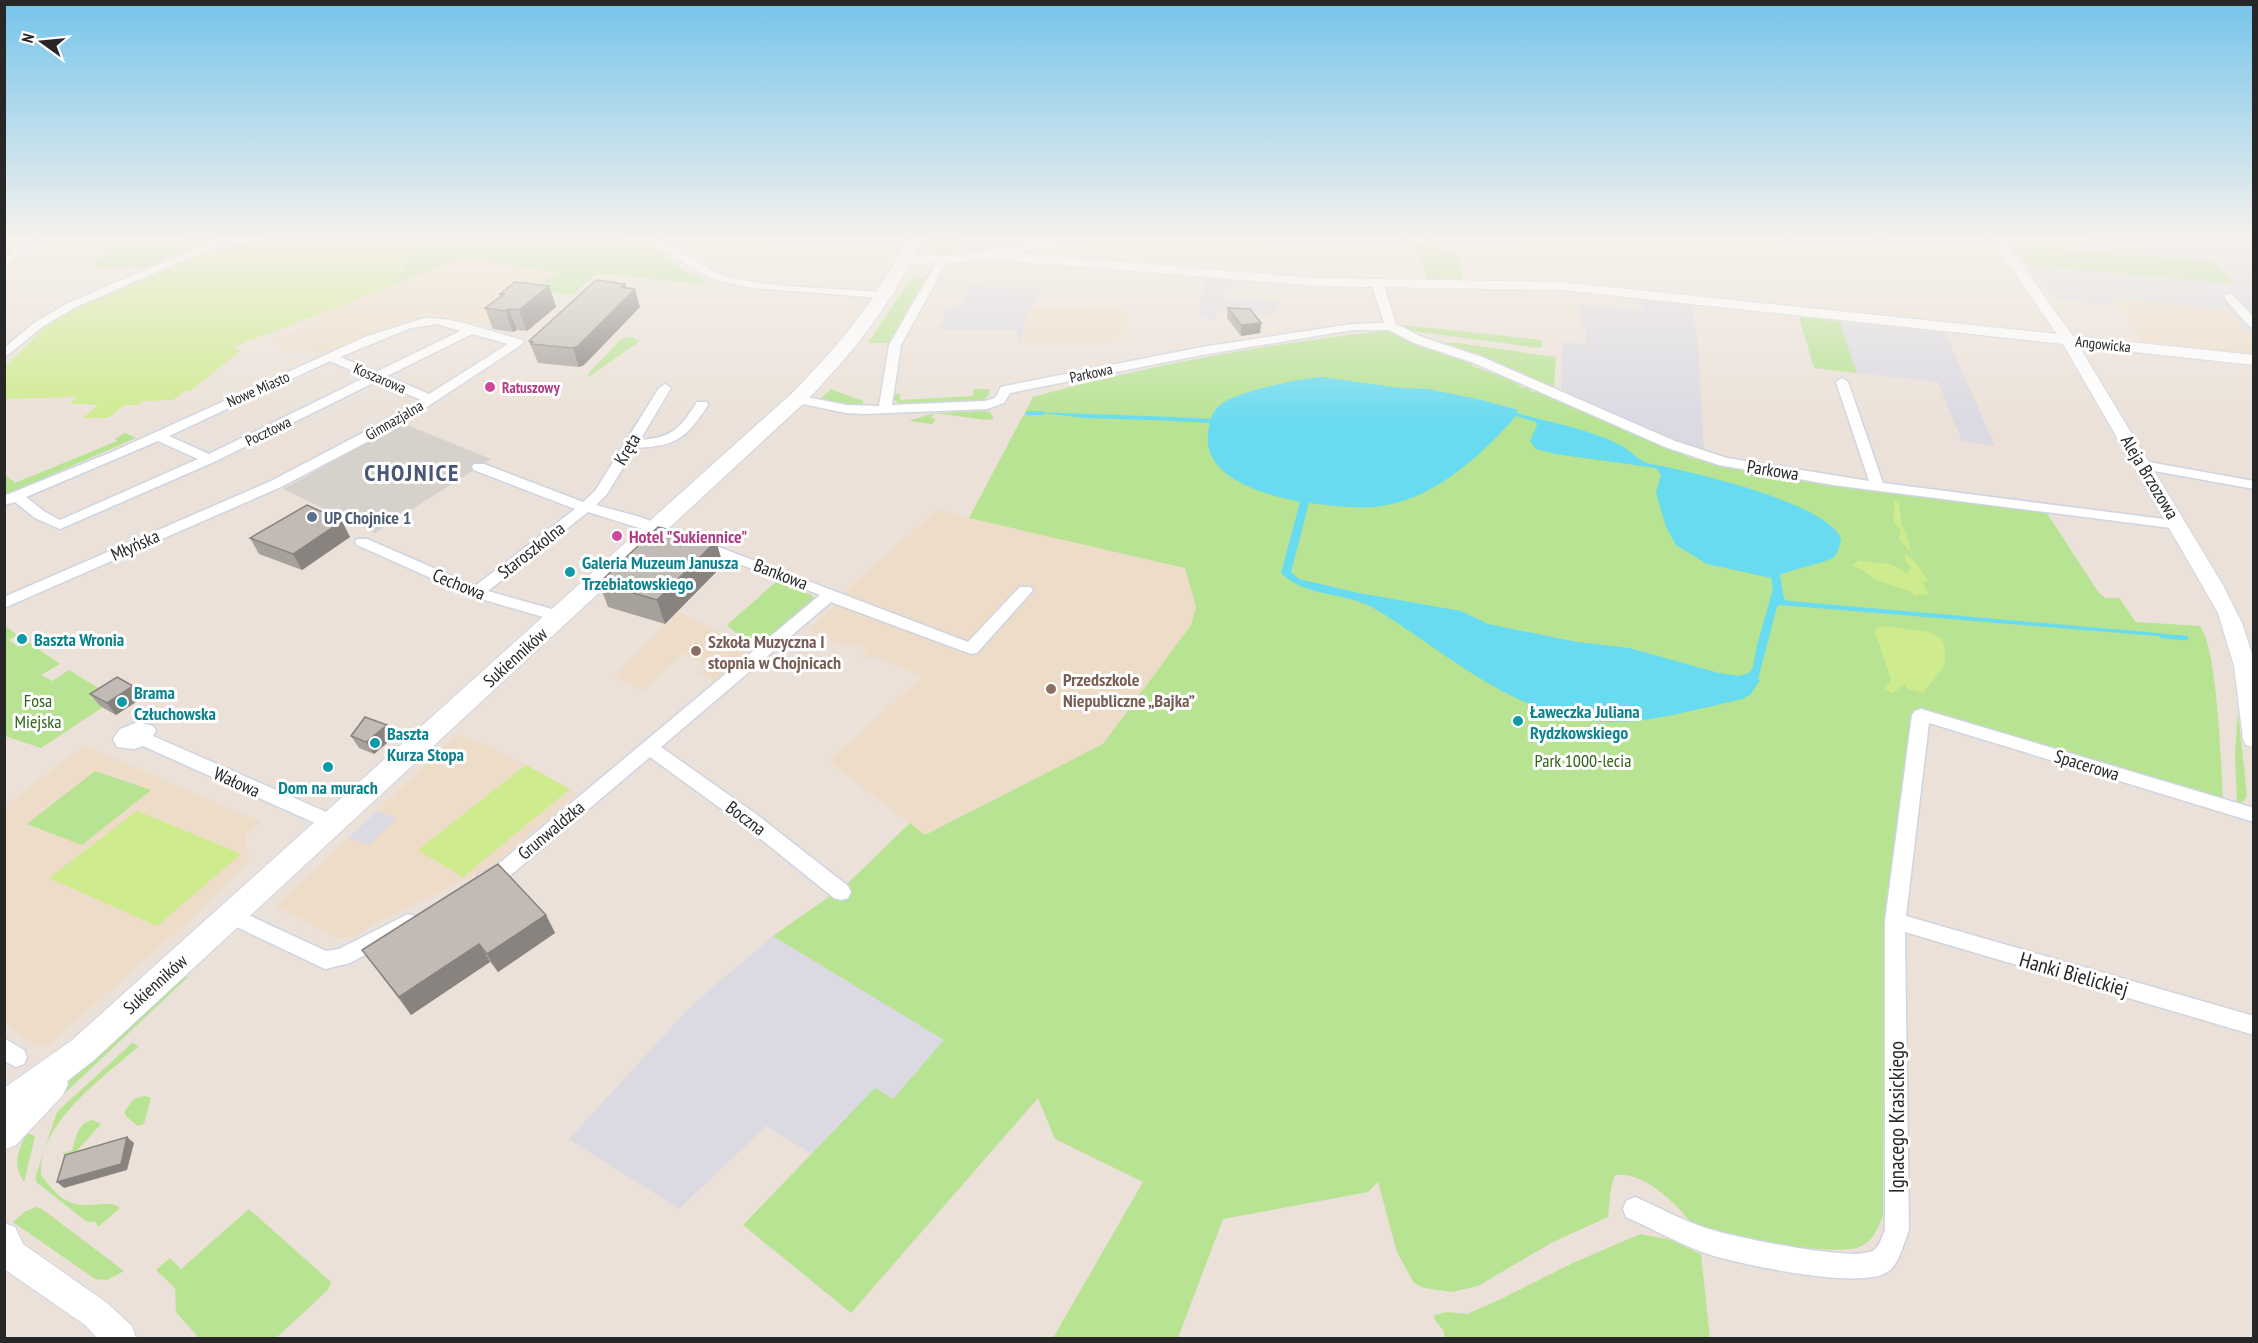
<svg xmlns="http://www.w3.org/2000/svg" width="2258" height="1343" font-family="'PT Sans Narrow',sans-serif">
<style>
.industrial{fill:#dbd9e2}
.education{fill:#eddcc7}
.green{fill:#b7e393}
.pitch{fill:#ceeb8e}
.plaza{fill:#d6d1cb}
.water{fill:#68dbf0;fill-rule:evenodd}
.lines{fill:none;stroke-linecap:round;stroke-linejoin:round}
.stream-far1{stroke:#68dbf0;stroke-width:4}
.stream{stroke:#68dbf0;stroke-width:4.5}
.minor-casing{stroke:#ced4e1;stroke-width:3}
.tertiary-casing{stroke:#ced4e1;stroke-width:2}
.secondary-casing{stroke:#ced4e1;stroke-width:2}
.minor{fill:#fff;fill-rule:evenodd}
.tertiary{fill:#fff;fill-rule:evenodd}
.secondary{fill:#fff;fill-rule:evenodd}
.wall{fill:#a7a19c}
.shaded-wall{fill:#88837f}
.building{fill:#c2bbb5;stroke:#88837f;stroke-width:1.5}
.hotel-dot{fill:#d1479c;stroke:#fff;stroke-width:2}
.service-dot{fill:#5c6f8a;stroke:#fff;stroke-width:2}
.culture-dot{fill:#0f9aa8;stroke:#fff;stroke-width:2}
.education-dot{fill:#8d6e63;stroke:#fff;stroke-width:2}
.labels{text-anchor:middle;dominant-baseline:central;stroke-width:6;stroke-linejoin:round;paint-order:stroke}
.far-street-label{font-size:15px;fill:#272727;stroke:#fff}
.far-hotel-label{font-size:15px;font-weight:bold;fill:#b23c85;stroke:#fff;text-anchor:start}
.street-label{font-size:18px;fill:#272727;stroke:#fff}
.service-label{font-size:18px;font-weight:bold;fill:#4e5e75;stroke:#fff;text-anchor:start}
.hotel-label{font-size:18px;font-weight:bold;fill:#b23c85;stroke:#fff;text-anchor:start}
.culture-label{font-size:18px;font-weight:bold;fill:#0d838f;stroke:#fff;text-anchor:start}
.education-label{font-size:18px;font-weight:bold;fill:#785e54;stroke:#fff;text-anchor:start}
.park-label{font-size:18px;fill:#306418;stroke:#fff}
.near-street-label{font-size:21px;fill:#272727;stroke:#fff}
.district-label{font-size:24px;font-weight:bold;letter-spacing:1.5px;fill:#485678;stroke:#fff}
</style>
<rect width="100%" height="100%" fill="#ebe1d8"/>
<g class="industrial">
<polygon points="2083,236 2253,236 2253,335 2244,329 2228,310 2115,300 2119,306 2055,299 2028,265 2233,284 2213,261 2099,252"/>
<polygon points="1205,278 1240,281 1236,290 1225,291 1224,298 1280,302 1274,315 1219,311 1215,321 1198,316"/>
<polygon points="970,286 1040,289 1033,307 1029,307 1021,344 1018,345 1017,330 938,330 943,321 945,309 958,308 962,305"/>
<polygon points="1642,300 1692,305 1698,346 1704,451 1561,391 1563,342 1587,345 1586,327 1581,326 1579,304 1642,311"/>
<polygon points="1843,322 1945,333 1995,446 1962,441 1938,382 1857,373 1839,324"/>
<polygon points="377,811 398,818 369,845 348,838"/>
<polygon points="773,936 945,1040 893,1100 875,1089 812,1154 766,1126 679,1209 569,1139 692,1005"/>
</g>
<g class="education">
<polygon points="486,260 558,273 496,327 427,313 328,353 284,350 270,340 320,322 313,316 450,261"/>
<polygon points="2115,299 2228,310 2244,329 2253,335 2253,354 2143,342"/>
<polygon points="1029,307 1126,310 1125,338 1101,342 1021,344"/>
<polygon points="937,510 1185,568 1196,607 1191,625 1103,744 924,835 829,761 923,676 871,656 868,658 862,656 868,648 838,643 809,629 844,597 841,595"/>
<polygon points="679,612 753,650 714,681 699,673 708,665 683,653 644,691 615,676"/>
<polygon points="458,734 487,744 578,793 493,866 375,924 352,938 336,938 276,906 348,838 369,845 397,818 377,811"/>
<polygon points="84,745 261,822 245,835 249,862 189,920 51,1043 37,1046 5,1023 5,806"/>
</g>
<g class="green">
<polygon points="379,236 607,236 628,242 627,247 649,249 654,246 667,259 683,270 707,280 698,284 598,273 572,295 532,290 557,273 486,260 450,261 395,285 407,258 391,242"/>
<polygon points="935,236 956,236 950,254 938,254 930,251"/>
<polygon points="210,238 206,244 152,266 89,268 113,244"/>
<polygon points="1413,241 1458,255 1464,280 1428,279"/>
<polygon points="2014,246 2213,261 2234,284 2028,265"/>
<polygon points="931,274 889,343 868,343 908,282"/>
<polygon points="1799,317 1843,322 1840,324 1857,373 1814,368"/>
<polygon points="1403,325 1541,340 1542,346 1538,348 1413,331 1405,328"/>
<path d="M1378,329H1385L1470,359L1472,366L1514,381L1522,388L1528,387L1531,392H1538L1537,387L1574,408L1691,458L1746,471L2046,512L2099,593L2106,598H2119L2136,622L2200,626C2218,651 2221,766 2223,802L1920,710L1911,718L1885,916L1883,1216C1877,1229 1874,1241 1859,1247C1838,1256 1729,1240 1705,1231C1693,1227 1689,1219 1681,1211C1664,1193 1642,1173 1615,1175L1611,1187L1608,1217L1553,1242L1478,1286L1452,1292L1424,1288L1414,1283L1397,1252L1378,1182L1368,1192L1223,1219L1178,1338H1053L1143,1182L1055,1139L1038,1098L851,1313L743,1225L875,1088L893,1099L944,1040L773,936L847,884L910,823L925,835L1103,744L1191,625L1196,607L1185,568L969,518L1033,397C1145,366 1260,345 1375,332Z"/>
<polygon points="632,337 640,341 590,376 587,375 621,339"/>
<polygon points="1446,343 1458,343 1556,357 1554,386 1550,389 1444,346"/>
<polygon points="831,389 863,401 862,406 820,399"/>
<polygon points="974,389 990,389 990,392 985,399 976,402 907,405 900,404 893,399 894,394 900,394 900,400 973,396"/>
<polygon points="986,411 990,412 994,419 986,420 934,413 931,418 936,419 932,424 909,421 934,413"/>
<polygon points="125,433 136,438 7,494 5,491 5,475 15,483 117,441 115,439"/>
<path d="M777,581L813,596V599L763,642C752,644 734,633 727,625Z"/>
<polygon points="4,625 17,635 8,640 19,647 28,642 60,664 41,675 52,681 69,670 111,696 100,705 103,707 41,748 5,736"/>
<polygon points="2238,712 2247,795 2243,802 2237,802 2235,753"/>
<polygon points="95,771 151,790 82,845 27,824"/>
<polygon points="184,976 188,977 48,1109 42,1106"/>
<path d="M132,1043L139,1046C103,1078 39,1121 41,1175C56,1194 65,1207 91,1205C101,1205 109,1201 119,1207V1209L98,1227L96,1222L86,1221L36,1182V1175L57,1112Z"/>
<polygon points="145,1096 151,1098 144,1124 138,1126 127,1117 124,1112 134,1099"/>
<path d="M92,1120L101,1124L73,1155L65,1159L63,1153L72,1151C76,1138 77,1124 92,1120Z"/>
<path d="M27,1133L35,1136L24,1182C12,1165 18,1150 27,1133Z"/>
<polygon points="36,1207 42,1209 124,1271 107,1280 95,1279 13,1222 24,1212"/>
<polygon points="249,1209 331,1282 328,1290 276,1338 199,1338 176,1312 175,1288 156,1270 170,1258 181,1269"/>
<polygon points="1640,1234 1671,1240 1701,1254 1710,1338 1445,1338 1443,1330 1434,1319 1435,1315 1447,1312 1467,1314 1499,1300 1573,1263"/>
</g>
<g class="pitch">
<polygon points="311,236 379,236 391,241 407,258 395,285 233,347 238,350 243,349 190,391 185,391 173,400 143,401 138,405 124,405 108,418 83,418 98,405 70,404 77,397 5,399 5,367 45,327 68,311 187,259 272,238"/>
<path d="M1894,501H1899L1901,522L1909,541L1910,552L1899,538L1901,530C1888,520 1896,513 1894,501Z"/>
<path d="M1905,554C1915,558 1922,572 1928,580L1923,583L1929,594L1914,595L1912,592L1876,580L1861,569L1852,566L1858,560C1880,566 1888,558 1907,574L1911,567L1905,560Z"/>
<path d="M1885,626L1929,632L1942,639C1952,668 1939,671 1923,693L1906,688L1905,683L1893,693L1885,689L1891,680L1890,676L1875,632V629Z"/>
<polygon points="526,765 570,789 463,877 418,850"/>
<polygon points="137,811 241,854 157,926 49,878"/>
</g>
<polygon class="plaza" points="402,423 491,459 375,533 283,489"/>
<g class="water">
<path d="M1322,377L1400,388L1428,389L1482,400L1518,410L1517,413C1552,423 1587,428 1620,445C1630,450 1636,458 1646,463C1684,470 1828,502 1841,539C1840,545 1838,553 1834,557C1829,562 1792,569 1780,575L1784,599L1789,601L2159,633L2169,637L1780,605L1777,607L1758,679L1760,680L1751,694L1743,699C1700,708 1656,722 1612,722C1517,720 1452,656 1377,610C1347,591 1305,598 1281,573L1300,502C1267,495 1203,479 1208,434C1209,424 1211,412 1220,405C1237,391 1298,379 1322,377ZM1516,416L1536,422L1537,425L1530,441L1536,449L1555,454L1656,468L1661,475L1656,493L1666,527L1676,545L1707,564L1771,578L1773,589L1757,645L1753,667L1749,673L1739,676L1719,673L1629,648L1577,642L1488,624L1461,611L1359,593L1299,579L1291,572L1309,503C1331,505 1352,509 1374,507C1431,502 1480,457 1516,416Z"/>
<polygon points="1035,412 1174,417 1178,421 1084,418"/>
</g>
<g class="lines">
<g class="stream-far1">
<polyline points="1028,413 1042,413"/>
<polyline points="1171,419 1210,421"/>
</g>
<polyline class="stream" points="2162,636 2186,638"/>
<defs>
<g id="minor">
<polygon points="27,236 38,236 4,269 4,259"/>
<polygon points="231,236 272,236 236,246 231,243 215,247 76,307 42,327 4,358 4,348 34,323 68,303 207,243"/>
<path d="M640,236C674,236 695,268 727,276C774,289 834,288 883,292L889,295L883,298L753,288L719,281L708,277Z"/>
<polygon points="1397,236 1416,236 1427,241 1422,244"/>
<polygon points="1786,236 1840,236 1889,240 1894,243 1889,246 1791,239"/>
<polygon points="943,257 948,260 901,345 892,405 985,401 995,398 1001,387 1005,386 1202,347 1352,324 1384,323 1371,282 1377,279 1383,282 1396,324 1422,337 1482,357 1675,441 1727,458 1869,481 1836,382 1842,378 1848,382 1883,483 2179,521 2186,525 2179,529 1833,485 1719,465 1665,447 1474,363 1414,343 1389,330 1352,330 1202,355 1010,393 1004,403 987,409 865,414 846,413 793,402 791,399 793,396 797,395 846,405 879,406 889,345 938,260"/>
<polygon points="2229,294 2233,295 2254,317 2254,328 2250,327 2225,299 2225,295"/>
<path d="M424,318C455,317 492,332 522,340L524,343L401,424L281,487L4,608V597L271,481L391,418L421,400L377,381L214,462L60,529L35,518L15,502L4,505V496L112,452L365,337ZM437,324L460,331L376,372L340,357L411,328ZM472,334L508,344L429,394L387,376ZM330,361L366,377L209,454L169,436ZM158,441L198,459L60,520L45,512L26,497Z"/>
<path d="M665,384L671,388L640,440C673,438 680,428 697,402H707L708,405C686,439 676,446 635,448L607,494L596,505L640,517L672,529L674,532L672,535C664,537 602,516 588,512L488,591L566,613L568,617L566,621L560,622L471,596L357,545L355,542L357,539H367L475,586L575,509L474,470L472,467L474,464H484L583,502L595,491L659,388Z"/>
<polygon points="2143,461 2254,481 2254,489 2138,468 2136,465 2138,462"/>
<polygon points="700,540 968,642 1020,587 1030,587 1033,590 977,653 971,654 831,602 661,747 756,814 848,886 851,892 848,898 841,900 834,898 742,824 650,757 511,875 486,888 479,886 476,880 479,874 497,865 820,595 695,547 693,544"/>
<path d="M1921,709L2254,808V822L1929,723L1906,916L2254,1016V1035L1905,932L1909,1230C1904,1242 1900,1262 1889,1271C1863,1291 1747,1265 1714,1256C1685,1247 1655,1230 1626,1217L1623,1209L1626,1201L1635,1197C1661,1208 1688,1224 1716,1231C1740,1238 1857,1263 1874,1250C1880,1245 1882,1237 1885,1230V921L1912,715L1915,711Z"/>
<polygon points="138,722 153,726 156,730 153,736 340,818 342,823 340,828 333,830 326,828 143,746 134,749 117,747 113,739 120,729"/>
<polygon points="231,907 326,951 339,949 408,914 415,916 418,922 415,928 350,963 325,969 224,921 221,915 224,909"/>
<polygon points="4,1038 24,1050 27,1057 24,1064 16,1067 4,1061"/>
</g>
<g id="tertiary">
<polygon points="1068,236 1100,236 1094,240 1016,253 1316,278 1562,282 2057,334 1988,236 2001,236 2073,336 2254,355 2254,365 2079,346 2223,585 2242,623 2254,660 2254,747 2246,745 2243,739 2234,666 2218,613 2063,344 1562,290 1316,286 984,259 965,262 905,264 898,260 905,256 965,254"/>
<polygon points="4,1223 15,1227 23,1244 107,1303 132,1326 136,1338 97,1338 85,1325 4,1269"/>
</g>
<path id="secondary" d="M908,236H923C895,301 853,353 804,403L93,1061L67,1081L68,1084L63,1095L16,1145L4,1150V1088L71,1041L790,395C838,347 879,298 908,236Z"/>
</defs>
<use href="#minor" class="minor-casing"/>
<use href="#tertiary" class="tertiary-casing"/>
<use href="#secondary" class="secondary-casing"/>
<use href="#minor" class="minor"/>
<use href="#tertiary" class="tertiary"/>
<use href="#secondary" class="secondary"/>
</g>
<g class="wall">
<polygon points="549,286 556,307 527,331 517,330 513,332 493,329 485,308 501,297 500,294"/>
<polygon points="626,288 640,307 584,365 579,367 538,363 529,341"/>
<polygon points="1228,308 1261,323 1260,333 1241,336 1227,318"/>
<polygon points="350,537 302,570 259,554 250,538"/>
<polygon points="716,541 723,565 665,624 608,607 599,583"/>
<polygon points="133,686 142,698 116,715 100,706 90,694"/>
<polygon points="351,736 394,737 374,754 359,748"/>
<polygon points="546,915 555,933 498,972 490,962 411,1015 362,950"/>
</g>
<g class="shaded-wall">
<polygon points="625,284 629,295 635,289 640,307 584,365 579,367 573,348 621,287"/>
<polygon points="549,286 556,307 527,331 519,310"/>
<polygon points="509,309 517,330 513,332 505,311"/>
<polygon points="1261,323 1260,333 1241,336 1241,325"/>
<polygon points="342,521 350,537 302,570 293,554"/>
<polygon points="716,541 723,565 665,624 657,600"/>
<polygon points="133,686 142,698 116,715 107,703"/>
<polygon points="387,725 394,737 374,754 366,742"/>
<polygon points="546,915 555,933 498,972 487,954"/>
<polygon points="479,944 490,962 411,1015 399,997"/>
<polygon points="127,1137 134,1143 127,1170 64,1188 57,1182"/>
</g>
<g class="building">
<polygon points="596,280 625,284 621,287 635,289 578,346 573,348 531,344 533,342 529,341"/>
<polygon points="515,282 549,286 519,310 509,309 505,311 485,308 504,294 500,294"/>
<polygon points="1228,308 1250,309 1261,323 1241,325"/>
<polygon points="307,505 342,521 293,554 250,538"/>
<polygon points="658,527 716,541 657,600 599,583"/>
<polygon points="117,677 133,686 107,703 90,694"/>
<polygon points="365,717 387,725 366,742 351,736"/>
<polygon points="498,864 546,915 487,954 479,944 399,997 362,950"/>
<polygon points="127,1137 121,1164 57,1182 65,1155"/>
</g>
<linearGradient id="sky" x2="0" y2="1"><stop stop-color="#75c4eb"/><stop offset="0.56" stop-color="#f6f2ed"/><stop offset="1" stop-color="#f6f2ed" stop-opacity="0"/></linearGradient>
<rect width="2258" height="424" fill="url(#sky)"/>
<g class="hotel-dot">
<circle cx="490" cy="387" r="6"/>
<circle cx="617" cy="536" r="6"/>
</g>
<circle class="service-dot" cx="312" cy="517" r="6"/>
<g class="culture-dot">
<circle cx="570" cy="572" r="6"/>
<circle cx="22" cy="639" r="6"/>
<circle cx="122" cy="702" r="6"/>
<circle cx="1518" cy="721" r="6"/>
<circle cx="375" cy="743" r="6"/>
<circle cx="328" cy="767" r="6"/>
</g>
<g class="education-dot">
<circle cx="696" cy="651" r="6"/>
<circle cx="1051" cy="689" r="6"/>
</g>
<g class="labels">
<g class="far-street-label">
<text transform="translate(2103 344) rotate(6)">Angowicka</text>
<text transform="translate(1091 373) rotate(-12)">Parkowa</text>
<text transform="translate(380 378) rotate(23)">Koszarowa</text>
<text transform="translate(258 389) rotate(-24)">Nowe Miasto</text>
<text transform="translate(394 420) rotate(-30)">Gimnazjalna</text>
<text transform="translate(268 431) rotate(-26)">Pocztowa</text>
</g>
<g class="far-hotel-label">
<text x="502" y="387">Ratuszowy</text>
</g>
<g class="street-label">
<text transform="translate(627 449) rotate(-59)">Kręta</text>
<text transform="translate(1773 470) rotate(9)">Parkowa</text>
<text transform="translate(2150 477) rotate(59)">Aleja Brzozowa</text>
<text transform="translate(135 545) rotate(-24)">Młyńska</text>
<text transform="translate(531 550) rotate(-38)">Staroszkolna</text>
<text transform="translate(781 574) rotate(21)">Bankowa</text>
<text transform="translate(459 584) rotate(22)">Cechowa</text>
<text transform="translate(515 657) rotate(-42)">Sukienników</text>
<text transform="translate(2087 765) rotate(17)">Spacerowa</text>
<text transform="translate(237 782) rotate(24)">Wałowa</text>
<text transform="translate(746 818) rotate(37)">Boczna</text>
<text transform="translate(551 830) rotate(-40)">Grunwaldzka</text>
<text transform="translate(155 984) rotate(-42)">Sukienników</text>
</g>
<g class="service-label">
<text x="324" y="517">UP Chojnice 1</text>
</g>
<g class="hotel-label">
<text x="629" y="536">Hotel "Sukiennice"</text>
</g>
<g class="culture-label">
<text x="582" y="562">Galeria Muzeum Janusza<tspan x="582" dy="21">Trzebiatowskiego</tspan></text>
<text x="34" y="639">Baszta Wronia</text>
<text x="134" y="692">Brama<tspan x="134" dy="21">Człuchowska</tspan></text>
<text x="1530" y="711">Ławeczka Juliana<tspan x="1530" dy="21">Rydzkowskiego</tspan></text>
<text x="387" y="733">Baszta<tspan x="387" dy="21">Kurza Stopa</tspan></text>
<text x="328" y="787" text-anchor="middle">Dom na murach</text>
</g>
<g class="education-label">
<text x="708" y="641">Szkoła Muzyczna I<tspan x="708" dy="21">stopnia w Chojnicach</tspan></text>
<text x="1063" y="679">Przedszkole<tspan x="1063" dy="21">Niepubliczne „Bajka”</tspan></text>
</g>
<g class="park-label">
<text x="38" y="700">Fosa<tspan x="38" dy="21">Miejska</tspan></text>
<text x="1583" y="760">Park 1000-lecia</text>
</g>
<g class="near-street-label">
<text transform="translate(2074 974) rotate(16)">Hanki Bielickiej</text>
<text transform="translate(1896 1117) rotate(-90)">Ignacego Krasickiego</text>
</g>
<g class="district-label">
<text x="412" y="472">CHOJNICE</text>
</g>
</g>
<rect width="2258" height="1343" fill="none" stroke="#272727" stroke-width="12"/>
<g transform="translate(42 42) rotate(285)" stroke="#ffffff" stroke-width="4.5" paint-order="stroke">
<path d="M0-4.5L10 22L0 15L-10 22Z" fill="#272727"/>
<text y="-9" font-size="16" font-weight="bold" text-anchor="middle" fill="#272727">N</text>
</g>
</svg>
